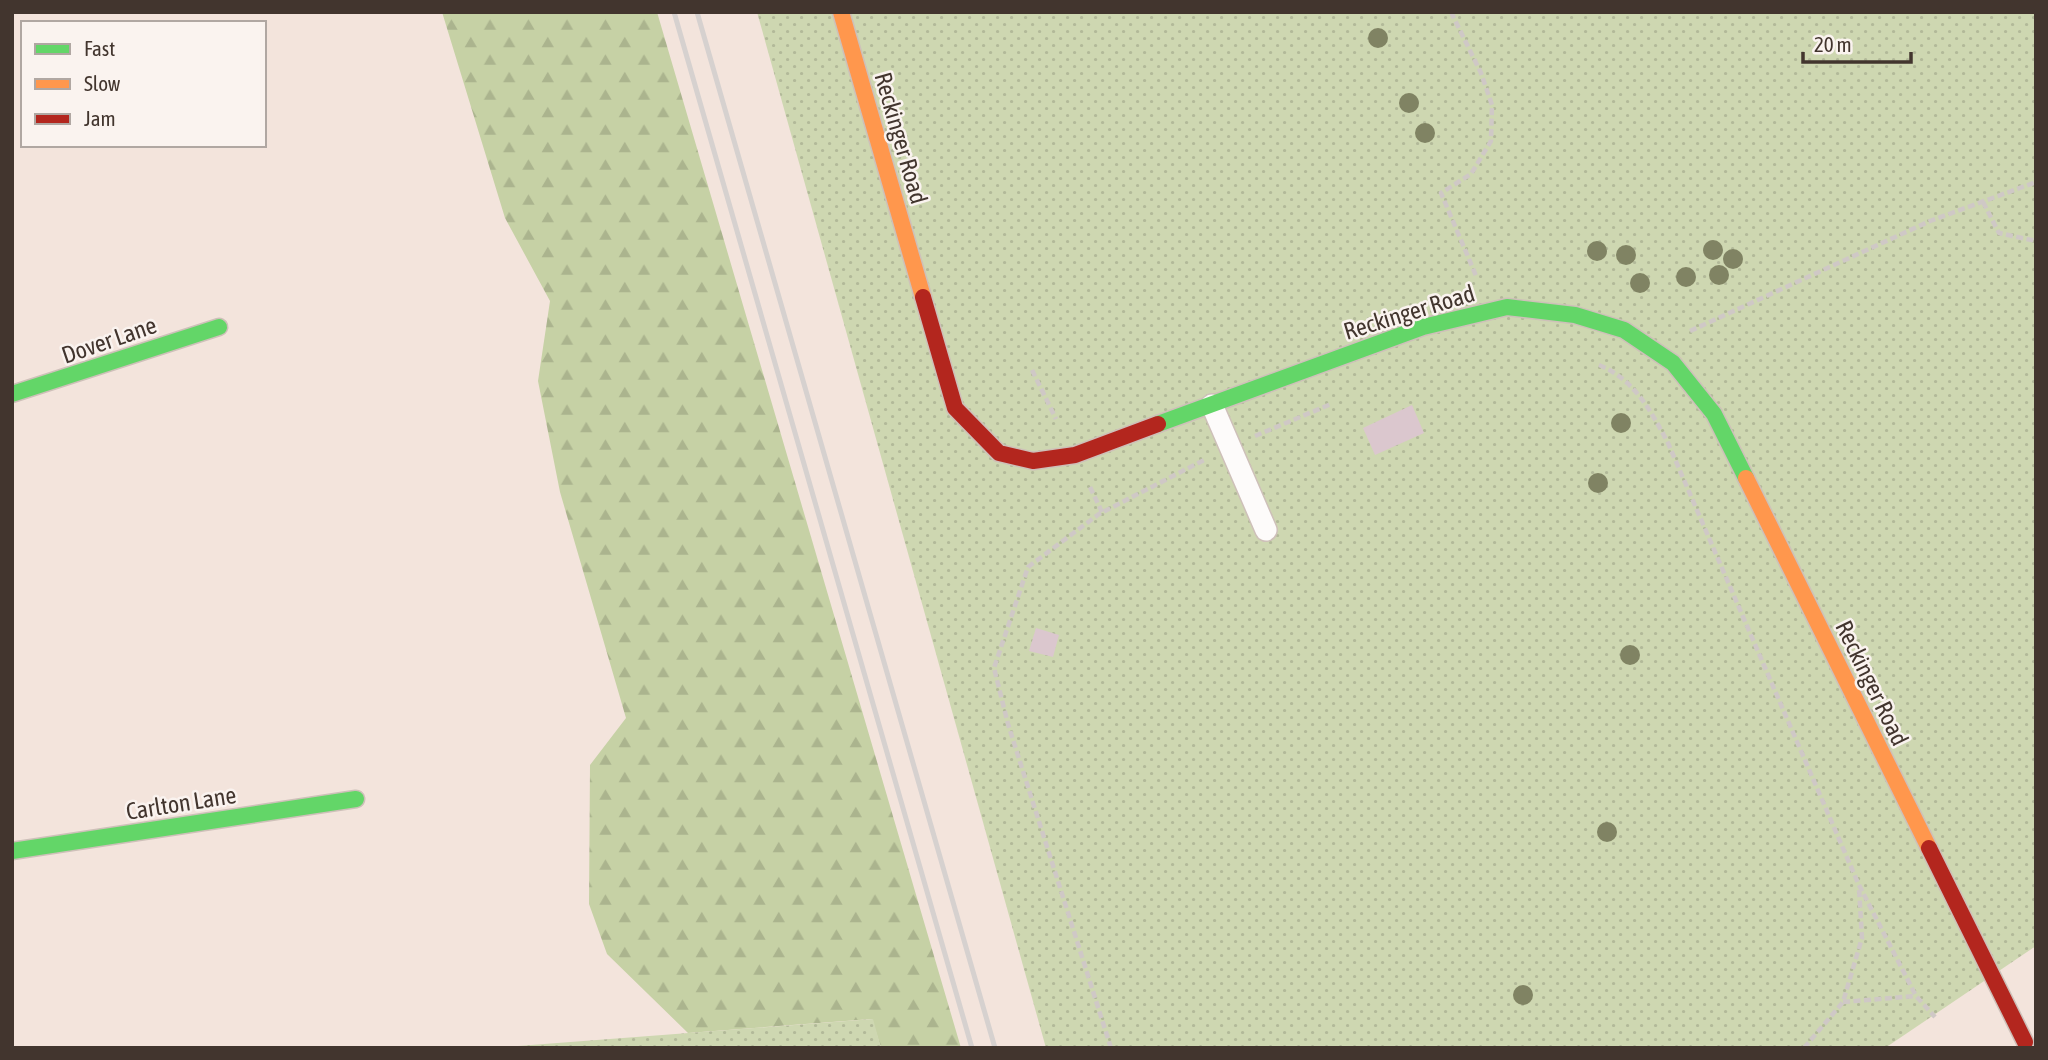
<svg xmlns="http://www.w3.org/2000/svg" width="2048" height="1060" font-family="'Asap Condensed',sans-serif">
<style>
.forest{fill:url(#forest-firs)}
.park{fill:url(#park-dots)}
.building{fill:#dbc7ce}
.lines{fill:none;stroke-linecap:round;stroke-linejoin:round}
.lane-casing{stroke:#cec0b9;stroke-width:24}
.fast-casing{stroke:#cec0b9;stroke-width:19}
.slow-casing{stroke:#cec0b9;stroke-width:19}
.jam-casing{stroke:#cec0b9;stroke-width:19}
.path{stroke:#cfc8c6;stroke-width:4.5;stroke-dasharray:7 3.5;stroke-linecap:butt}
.lane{stroke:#fdfbfa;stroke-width:21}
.fast{stroke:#63d668;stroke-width:16}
.slow{stroke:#ff974d;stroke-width:16}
.jam{stroke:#b3261e;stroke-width:16}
.rail{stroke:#d6d1cf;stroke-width:5}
.tree{fill:#808363}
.labels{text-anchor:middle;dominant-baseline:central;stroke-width:5;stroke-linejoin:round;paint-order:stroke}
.street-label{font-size:24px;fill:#42352e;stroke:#faf3ef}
</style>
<defs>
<pattern id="forest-firs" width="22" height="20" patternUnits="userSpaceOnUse" patternTransform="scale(1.75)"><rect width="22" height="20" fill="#c6d1a5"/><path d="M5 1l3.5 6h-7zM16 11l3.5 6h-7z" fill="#abb48e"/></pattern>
<pattern id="park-dots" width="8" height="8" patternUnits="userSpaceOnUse" patternTransform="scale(1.75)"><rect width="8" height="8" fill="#ced7b1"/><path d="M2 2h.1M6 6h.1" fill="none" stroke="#b2b999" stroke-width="1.8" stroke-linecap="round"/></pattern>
</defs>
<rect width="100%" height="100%" fill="#f3e4dc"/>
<polygon class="forest" points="442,12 657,12 961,1048 881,1048 872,1019 688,1033 607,954 589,904 590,765 626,718 560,492 538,381 550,301 505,218"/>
<g class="park">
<polygon points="757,12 2036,12 2036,946 1885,1048 1046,1048"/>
<polygon points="873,1019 881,1048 492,1048"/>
</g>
<g class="building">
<polygon points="1412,405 1424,433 1375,455 1363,428"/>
<polygon points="1036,628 1059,635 1053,657 1029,651"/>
</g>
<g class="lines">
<defs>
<polyline id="lane" points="1212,405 1266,530"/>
<g id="fast">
<polyline points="12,394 219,327"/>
<polyline points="1158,424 1423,327 1507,307 1575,315 1624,330 1673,363 1714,414 1746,478"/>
<polyline points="12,851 356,799"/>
</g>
<g id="slow">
<polyline points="841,12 923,297"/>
<polyline points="1746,478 1929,848"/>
</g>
<g id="jam">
<polyline points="923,297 955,408 999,453 1033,461 1075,455 1158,424"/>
<polyline points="1929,848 2025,1042"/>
</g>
</defs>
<use href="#lane" class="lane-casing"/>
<use href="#fast" class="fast-casing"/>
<use href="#slow" class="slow-casing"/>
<use href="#jam" class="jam-casing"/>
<g class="path">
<polyline points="1451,12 1481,73 1492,105 1491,141 1471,174 1441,193 1477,278"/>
<polyline points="1983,202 1999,233 2036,241"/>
<polyline points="1690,331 1930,221 2036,182"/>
<path d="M1599,365C1634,379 1651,411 1668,443L1858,883L1916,996L1935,1017"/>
<polyline points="1032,370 1056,419"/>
<polyline points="1255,436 1331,404"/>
<polyline points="1090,487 1102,512"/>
<polyline points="1843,1002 1915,996"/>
<polyline points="1111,1048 1008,724 994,668 1028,567 1099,514 1206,459"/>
<polyline points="1804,1048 1843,1002 1862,938 1859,888"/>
</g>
<use href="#lane" class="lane"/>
<use href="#fast" class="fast"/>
<use href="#slow" class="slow"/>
<use href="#jam" class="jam"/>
<g class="rail">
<polyline points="674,12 972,1048"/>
<polyline points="697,12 995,1048"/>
</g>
</g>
<g class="tree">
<circle cx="1378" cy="38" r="10"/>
<circle cx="1409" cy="103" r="10"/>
<circle cx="1425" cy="133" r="10"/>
<circle cx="1713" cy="250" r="10"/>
<circle cx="1597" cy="251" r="10"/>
<circle cx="1626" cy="255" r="10"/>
<circle cx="1733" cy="259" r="10"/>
<circle cx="1719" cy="275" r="10"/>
<circle cx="1686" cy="277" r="10"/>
<circle cx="1640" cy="283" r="10"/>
<circle cx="1621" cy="423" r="10"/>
<circle cx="1598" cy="483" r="10"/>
<circle cx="1630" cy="655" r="10"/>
<circle cx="1607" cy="832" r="10"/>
<circle cx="1523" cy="995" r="10"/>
</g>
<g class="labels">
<g class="street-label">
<text transform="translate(901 138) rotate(74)">Reckinger Road</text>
<text transform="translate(1409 312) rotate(-17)">Reckinger Road</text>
<text transform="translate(109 340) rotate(-19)">Dover Lane</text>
<text transform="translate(1872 683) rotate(64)">Reckinger Road</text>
<text transform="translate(181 803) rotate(-9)">Carlton Lane</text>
</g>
</g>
<rect width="2048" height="1060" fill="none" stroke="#42352e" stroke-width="28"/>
<rect x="21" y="21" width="245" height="126" fill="#faf3ef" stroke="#b0a7a2" stroke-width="2"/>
<rect x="35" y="44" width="35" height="10" fill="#63d668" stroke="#b0a7a2" stroke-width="2"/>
<text x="84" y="56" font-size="21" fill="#42352e">Fast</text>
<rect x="35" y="79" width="35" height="10" fill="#ff974d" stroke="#b0a7a2" stroke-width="2"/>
<text x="84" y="91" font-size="21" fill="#42352e">Slow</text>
<rect x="35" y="114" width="35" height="10" fill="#b3261e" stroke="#b0a7a2" stroke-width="2"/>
<text x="84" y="126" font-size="21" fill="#42352e">Jam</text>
<path d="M1803 52v10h108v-10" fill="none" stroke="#42352e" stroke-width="3.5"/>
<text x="1814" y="52" font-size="21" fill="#42352e" stroke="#faf3ef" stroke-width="5" paint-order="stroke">20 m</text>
</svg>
